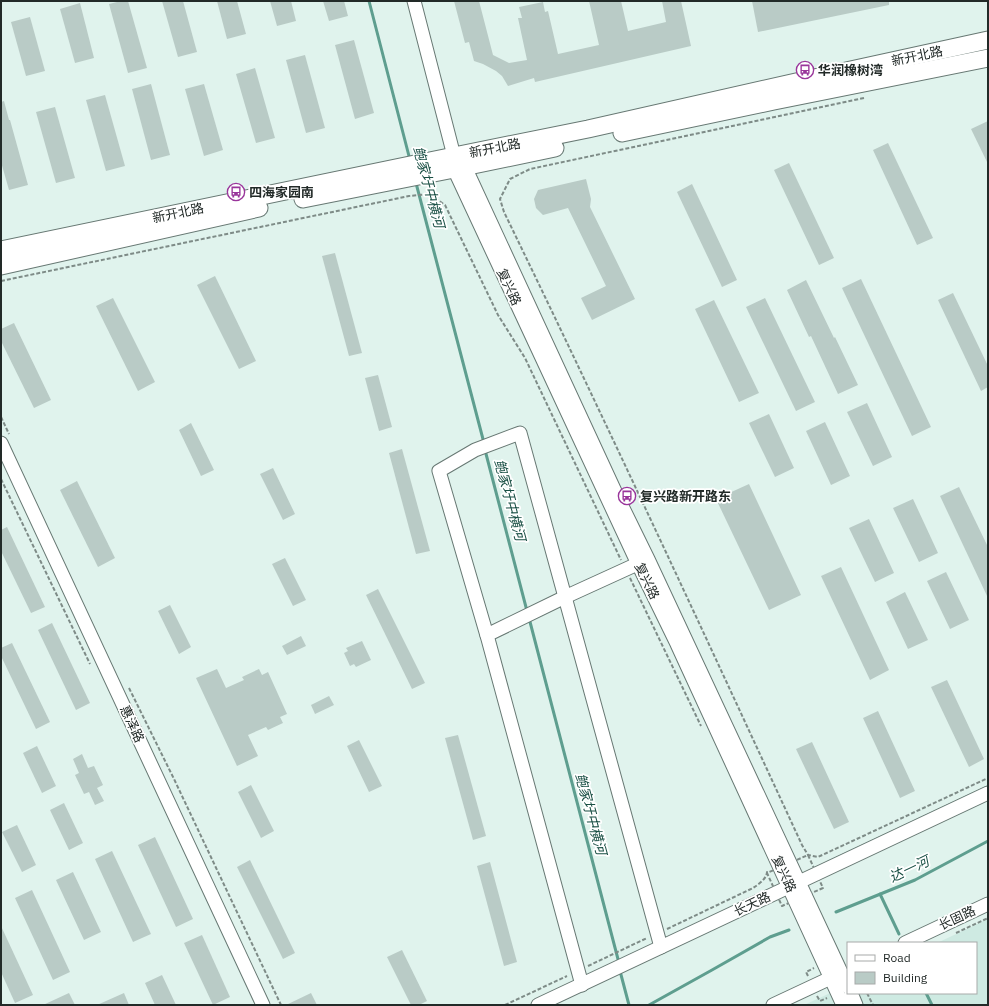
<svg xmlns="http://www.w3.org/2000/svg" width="989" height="1006" font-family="'IBM Plex Sans','Noto Sans SC',sans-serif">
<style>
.built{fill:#ceeae2}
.green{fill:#9fc9bd}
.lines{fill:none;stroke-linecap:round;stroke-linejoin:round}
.stream{stroke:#5e9e8f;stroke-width:3}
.building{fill:#b9cbc6}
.minor-casing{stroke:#677873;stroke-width:15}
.major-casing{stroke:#677873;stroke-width:19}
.path{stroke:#7e8b87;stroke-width:2;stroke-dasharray:4 2;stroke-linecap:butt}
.minor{stroke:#fff;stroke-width:13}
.major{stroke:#fff;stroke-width:17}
.labels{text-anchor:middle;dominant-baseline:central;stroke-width:3.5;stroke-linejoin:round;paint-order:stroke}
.street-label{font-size:13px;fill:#222a28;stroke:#fff}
.poi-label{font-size:13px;font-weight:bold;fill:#222a28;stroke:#fff;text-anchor:start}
.water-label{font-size:14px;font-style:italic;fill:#194f44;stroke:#fff}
</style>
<rect width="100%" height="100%" fill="#e0f3ed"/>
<polygon class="built" points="988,919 988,1005 804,1005 848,985 848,993 976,993 976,943 937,943"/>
<polygon class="green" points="988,785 988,787 827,862 827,861"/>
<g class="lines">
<g class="stream">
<polyline points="369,1 410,160"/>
<polyline points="416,183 484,443"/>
<polyline points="485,450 527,611"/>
<polyline points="529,618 619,963"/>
<polyline points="880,894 899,934"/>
<polyline points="836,912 915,880 988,841"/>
<polyline points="620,971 629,1005"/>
<polyline points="926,993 932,1005"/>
<polyline points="649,1005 712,970 770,937 789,930"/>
</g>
</g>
<g class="building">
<polygon points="121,1 128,1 147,68 128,73 109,4"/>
<polygon points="162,1 183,1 197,52 178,57"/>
<polygon points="217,1 237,1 246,34 227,39"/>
<polygon points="270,1 291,1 296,21 277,26"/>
<polygon points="323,1 344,1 348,16 329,21"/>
<polygon points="454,1 479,1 493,55 509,63 527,60 518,18 522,18 519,7 543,2 545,12 548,11 558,54 599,45 589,1 621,1 628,31 666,22 662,1 681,1 691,46 535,82 534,78 508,86 502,76 496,71 483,64 474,61 469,42 465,43"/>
<polygon points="752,1 889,1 889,5 758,32"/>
<polygon points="80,3 94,58 75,63 60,9"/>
<polygon points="30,17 45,71 26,76 11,22"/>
<polygon points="354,40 374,113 355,119 335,45"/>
<polygon points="305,55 325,128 306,133 286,60"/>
<polygon points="255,68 275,138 256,143 236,74"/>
<polygon points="151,84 170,155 151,160 132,89"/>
<polygon points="204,84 223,150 204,156 185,89"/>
<polygon points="105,95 125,166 106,171 86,100"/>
<polygon points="4,101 9,120 10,120 28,185 9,190 1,162 1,102"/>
<polygon points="55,107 75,178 56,183 36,112"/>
<polygon points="988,121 988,164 971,129"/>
<polygon points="888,143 933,238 917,245 873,150"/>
<polygon points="789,163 834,258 819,265 774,170"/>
<polygon points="586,179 591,199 590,207 635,299 592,320 581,298 606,286 568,208 543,215 536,208 534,199 538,190"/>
<polygon points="692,184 737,280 722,287 677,192"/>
<polygon points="335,253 362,353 349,356 322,256"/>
<polygon points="215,276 256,361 239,369 197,285"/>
<polygon points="861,279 931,427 912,436 842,288"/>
<polygon points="806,280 834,338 835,337 858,385 838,394 811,336 809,337 787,290"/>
<polygon points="953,293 988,366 988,387 981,391 938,300"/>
<polygon points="113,298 155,382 138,391 96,306"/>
<polygon points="765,298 815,402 796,411 746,307"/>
<polygon points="714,300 759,393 739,402 695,309"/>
<polygon points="14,323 51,400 34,408 1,341 1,329"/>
<polygon points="378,375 392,427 379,431 365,378"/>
<polygon points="867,403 892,457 873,466 847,412"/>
<polygon points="769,414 794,468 775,477 749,423"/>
<polygon points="825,422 850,476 831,485 806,431"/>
<polygon points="191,423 214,470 201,476 179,430"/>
<polygon points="402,449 430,551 416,554 389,453"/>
<polygon points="273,468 295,514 283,520 260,474"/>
<polygon points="77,481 115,558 98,567 60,490"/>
<polygon points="749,484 801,595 769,610 716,499"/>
<polygon points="959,487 988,547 988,598 940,496"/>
<polygon points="913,499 938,553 919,562 893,508"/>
<polygon points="869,519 894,573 875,582 849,528"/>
<polygon points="7,527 45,607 31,613 1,551 1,530"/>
<polygon points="285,558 306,600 293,606 272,564"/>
<polygon points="841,567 889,670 870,680 821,576"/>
<polygon points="946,572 969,620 950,629 927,581"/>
<polygon points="378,589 425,683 412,689 366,595"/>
<polygon points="905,592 928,640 908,649 886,602"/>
<polygon points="170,605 191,647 179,654 158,611"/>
<polygon points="52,623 90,703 76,710 38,630"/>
<polygon points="301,636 306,646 287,655 282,646"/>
<polygon points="362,641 371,660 356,667 354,664 350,666 344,653 348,651 346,648"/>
<polygon points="12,643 50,722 36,729 1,656 1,648"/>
<polygon points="217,669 226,688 244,680 242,677 259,669 262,675 268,672 287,714 280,717 283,723 268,730 266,727 248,735 258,756 237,766 196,678"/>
<polygon points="947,680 984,759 969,767 931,687"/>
<polygon points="329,696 334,705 315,714 311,705"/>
<polygon points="878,711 915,791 900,798 863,718"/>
<polygon points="458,735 486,836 473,840 445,738"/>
<polygon points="359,740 382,786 369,792 347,746"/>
<polygon points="812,742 849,822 834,829 796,749"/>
<polygon points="37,746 56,786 42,793 23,753"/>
<polygon points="82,754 88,768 94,766 103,785 97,788 104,801 95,805 89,792 84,794 75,775 79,773 73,759"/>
<polygon points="251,785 274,831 261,838 238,792"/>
<polygon points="64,803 83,843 69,850 50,810"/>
<polygon points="17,825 36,865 22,872 2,832"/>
<polygon points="155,837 193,919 176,927 138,845"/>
<polygon points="112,851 151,934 133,942 95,859"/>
<polygon points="250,860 295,953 283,959 237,867"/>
<polygon points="490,862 517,962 504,966 477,866"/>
<polygon points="73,872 101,932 84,940 56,880"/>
<polygon points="32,890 70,972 53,980 15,898"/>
<polygon points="1,926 33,995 15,1003 1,972"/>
<polygon points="202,935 230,997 213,1005 184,943"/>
<polygon points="402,950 427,1001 419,1005 411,1005 387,957"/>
<polygon points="162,975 176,1005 155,1005 145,983"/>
<polygon points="69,993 75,1005 43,1005"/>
<polygon points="124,993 129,1005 97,1005"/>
<polygon points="311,993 317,1005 286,1005"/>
</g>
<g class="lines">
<defs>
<g id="minor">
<polyline points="414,1 454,156 454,169 638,564 677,644 843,1005"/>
<polyline points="459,162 465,167 619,500 648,559 848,987"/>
<polyline points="1,443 263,1005"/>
<polyline points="487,635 565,597 646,560"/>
<polyline points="905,943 988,904"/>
<polyline points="582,985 488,639 439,471 475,450 520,433 661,947"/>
<polyline points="851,993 856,1005"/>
<polyline points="538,1005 988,793"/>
<polyline points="773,1005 837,975"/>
</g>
<g id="major">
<polyline points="622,133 774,101 988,58"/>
<polyline points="303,199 454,169 555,148"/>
<polyline points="1,250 415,164 588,129 805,80 988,40"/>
<polyline points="1,266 259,208"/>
</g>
</defs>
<use href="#minor" class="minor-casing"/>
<use href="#major" class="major-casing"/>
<g class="path">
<path d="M864,98L530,169L510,179L500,199L504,212C606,422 704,633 802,845L808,855L818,857L988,778"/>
<polyline points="1,281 409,196 429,194 445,205 498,315 525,358 621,560"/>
<polyline points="1,417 9,434"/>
<polyline points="1,479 90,664"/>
<polyline points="630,578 701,726"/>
<polyline points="129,688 174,779 281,1005"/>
<polygon points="808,855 823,888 782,906 767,873"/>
<path d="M667,929L753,888C759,884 768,878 767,870"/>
<polyline points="956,933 988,918"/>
<polyline points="588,966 647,938"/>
<polyline points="808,976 806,972 814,968"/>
<polyline points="867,993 873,1005"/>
<polyline points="817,996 820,1001 827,998"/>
<polyline points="505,1005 567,976"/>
</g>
<use href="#minor" class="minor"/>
<use href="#major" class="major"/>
</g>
<defs>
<symbol id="bus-ring" viewBox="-11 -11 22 22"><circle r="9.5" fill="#fff" stroke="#99359b" stroke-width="1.5"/><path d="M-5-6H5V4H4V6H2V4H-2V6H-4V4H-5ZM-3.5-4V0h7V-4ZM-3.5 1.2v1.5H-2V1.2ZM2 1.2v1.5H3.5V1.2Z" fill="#99359b"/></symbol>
</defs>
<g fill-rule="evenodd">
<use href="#bus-ring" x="795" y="60" width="20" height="20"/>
<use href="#bus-ring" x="226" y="182" width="20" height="20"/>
<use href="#bus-ring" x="617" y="486" width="20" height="20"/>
</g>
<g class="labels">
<g class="street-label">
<text transform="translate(917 56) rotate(-12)">新开北路</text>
<text transform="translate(495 148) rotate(-11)">新开北路</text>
<text transform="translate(178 213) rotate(-12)">新开北路</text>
<text transform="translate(509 287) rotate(65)">复兴路</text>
<text transform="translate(647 581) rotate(64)">复兴路</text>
<text transform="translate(132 724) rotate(65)">惠泽路</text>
<text transform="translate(784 874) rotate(65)">复兴路</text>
<text transform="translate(752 904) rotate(-25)">长天路</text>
<text transform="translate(957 918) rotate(-25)">长固路</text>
</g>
<g class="poi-label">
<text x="818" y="70">华润橡树湾</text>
<text x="249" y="192">四海家园南</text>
<text x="640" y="496">复兴路新开路东</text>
</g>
<g class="water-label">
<text transform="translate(429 187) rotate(75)">鲍家圩中横河</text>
<text transform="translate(510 500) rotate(75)">鲍家圩中横河</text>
<text transform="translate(591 814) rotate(75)">鲍家圩中横河</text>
<text transform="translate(909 869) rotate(-25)">达一河</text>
</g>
</g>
<rect width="989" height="1006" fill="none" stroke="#222a28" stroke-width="4"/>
<rect x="847" y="942" width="130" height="52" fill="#ffffff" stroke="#a7aaa9"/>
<rect x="855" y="955" width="20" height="6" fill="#ffffff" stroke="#a7aaa9"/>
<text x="883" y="962" font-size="12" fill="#222a28">Road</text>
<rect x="855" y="972" width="20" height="12" fill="#b9cbc6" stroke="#a7aaa9"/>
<text x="883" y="982" font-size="12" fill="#222a28">Building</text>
</svg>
